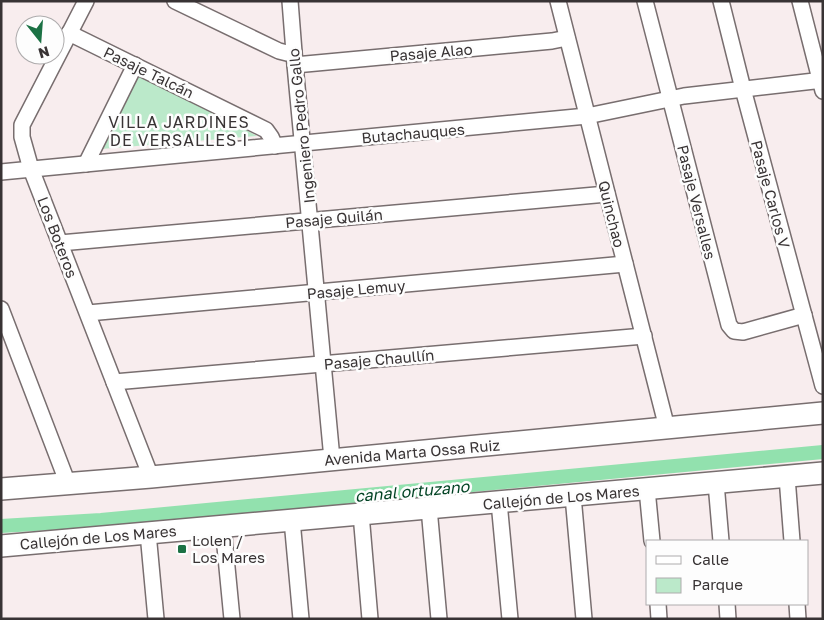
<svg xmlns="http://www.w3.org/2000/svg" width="824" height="620" font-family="'Golos Text',sans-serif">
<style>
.green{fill:#bbe9ca}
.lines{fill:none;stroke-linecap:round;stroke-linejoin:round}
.canal{stroke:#92e1ae;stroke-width:14}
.street-casing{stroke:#786e6f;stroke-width:18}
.secondary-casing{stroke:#786e6f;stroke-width:24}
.street{stroke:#fff;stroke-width:15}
.secondary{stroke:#fff;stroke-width:21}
.poi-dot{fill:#1b7144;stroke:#fdfdfd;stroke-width:2}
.labels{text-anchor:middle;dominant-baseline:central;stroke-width:5;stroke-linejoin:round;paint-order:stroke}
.street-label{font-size:15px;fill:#383334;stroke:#fdfdfd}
.poi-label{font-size:15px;fill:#383334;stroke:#fdfdfd;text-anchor:start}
.neighbourhood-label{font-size:16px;letter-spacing:1px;fill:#383334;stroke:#fdfdfd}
.water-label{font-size:16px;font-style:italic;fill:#024324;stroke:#fdfdfd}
</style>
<rect width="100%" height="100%" fill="#f8edee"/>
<polygon class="green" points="140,70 257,136 101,149"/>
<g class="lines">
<polyline class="canal" points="1,526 101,520 823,452"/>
<defs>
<g id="street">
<polyline points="86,1 22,125 22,137 31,169 151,477"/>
<polyline points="175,1 279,51 287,53 294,52"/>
<polyline points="290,1 295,65 332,459"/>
<polyline points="558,1 667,428"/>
<polyline points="645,1 729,325 734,331 743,332 804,315"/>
<polyline points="721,1 743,89 823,386"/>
<polyline points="800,1 823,91"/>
<polyline points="69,33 266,130 271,137 275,146"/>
<polyline points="295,65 552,41 567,38"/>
<polyline points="86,164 135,65"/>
<polyline points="1,172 587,116 684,96 823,80"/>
<polyline points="60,243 607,194"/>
<polyline points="1,309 68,484"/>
<polyline points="88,313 625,264"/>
<polyline points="114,382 644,336"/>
<polyline points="787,477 792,541"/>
<polyline points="716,483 721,541"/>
<polyline points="647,489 652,541"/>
<polyline points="573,496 584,619"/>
<polyline points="499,502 510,619"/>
<polyline points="429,508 439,619"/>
<polyline points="361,514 370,619"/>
<polyline points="292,520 301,619"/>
<polyline points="223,526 232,619"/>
<polyline points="148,533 156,619"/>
<polyline points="658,604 659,619"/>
<polyline points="727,604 728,619"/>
<polyline points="797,604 798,619"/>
</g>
<g id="secondary">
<polyline points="1,489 151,477 823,413"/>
<polyline points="1,546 823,473"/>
</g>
</defs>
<use href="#street" class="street-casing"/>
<use href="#secondary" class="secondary-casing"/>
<use href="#street" class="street"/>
<use href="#secondary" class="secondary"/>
</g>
<rect class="poi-dot" x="177" y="544" width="10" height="10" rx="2.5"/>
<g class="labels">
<g class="street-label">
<text transform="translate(431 52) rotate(-5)">Pasaje Alao</text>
<text transform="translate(149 72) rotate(26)">Pasaje Talcán</text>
<text transform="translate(301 126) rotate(-96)">Ingeniero Pedro Gallo</text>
<text transform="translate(413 133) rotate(-5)">Butachauques</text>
<text transform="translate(771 194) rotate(75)">Pasaje Carlos V</text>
<text transform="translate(697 202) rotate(76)">Pasaje Versalles</text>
<text transform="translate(612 214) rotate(76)">Quinchao</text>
<text transform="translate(334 218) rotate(-5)">Pasaje Quilán</text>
<text transform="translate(58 237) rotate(69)">Los Boteros</text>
<text transform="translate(356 289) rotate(-5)">Pasaje Lemuy</text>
<text transform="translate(379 359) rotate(-5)">Pasaje Chaullín</text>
<text transform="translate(412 452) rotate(-5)">Avenida Marta Ossa Ruiz</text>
<text transform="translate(561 497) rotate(-5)">Callejón de Los Mares</text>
<text transform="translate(98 537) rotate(-5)">Callejón de Los Mares</text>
</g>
<g class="poi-label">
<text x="192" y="540">Lolen /<tspan x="192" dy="17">Los Mares</tspan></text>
</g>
<g class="neighbourhood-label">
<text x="179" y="122">VILLA JARDINES<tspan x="179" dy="18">DE VERSALLES I</tspan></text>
</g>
<g class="water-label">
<text transform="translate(412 491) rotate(-5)">canal ortuzano</text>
</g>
</g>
<rect width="824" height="620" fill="none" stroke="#383334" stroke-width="5"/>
<rect x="646" y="540" width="162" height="65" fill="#fdfdfd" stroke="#aeacad"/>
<rect x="656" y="556" width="25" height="8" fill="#ffffff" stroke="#aeacad"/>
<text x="692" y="565" font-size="15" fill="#383334">Calle</text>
<rect x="656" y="578" width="25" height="15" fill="#bbe9ca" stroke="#aeacad"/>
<text x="692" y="590" font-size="15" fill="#383334">Parque</text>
<g transform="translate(40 40) rotate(163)"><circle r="24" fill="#fdfdfd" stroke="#aeacad"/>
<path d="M0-4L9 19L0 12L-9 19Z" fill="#1b7144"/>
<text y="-8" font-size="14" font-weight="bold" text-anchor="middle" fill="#383334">N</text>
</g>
</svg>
